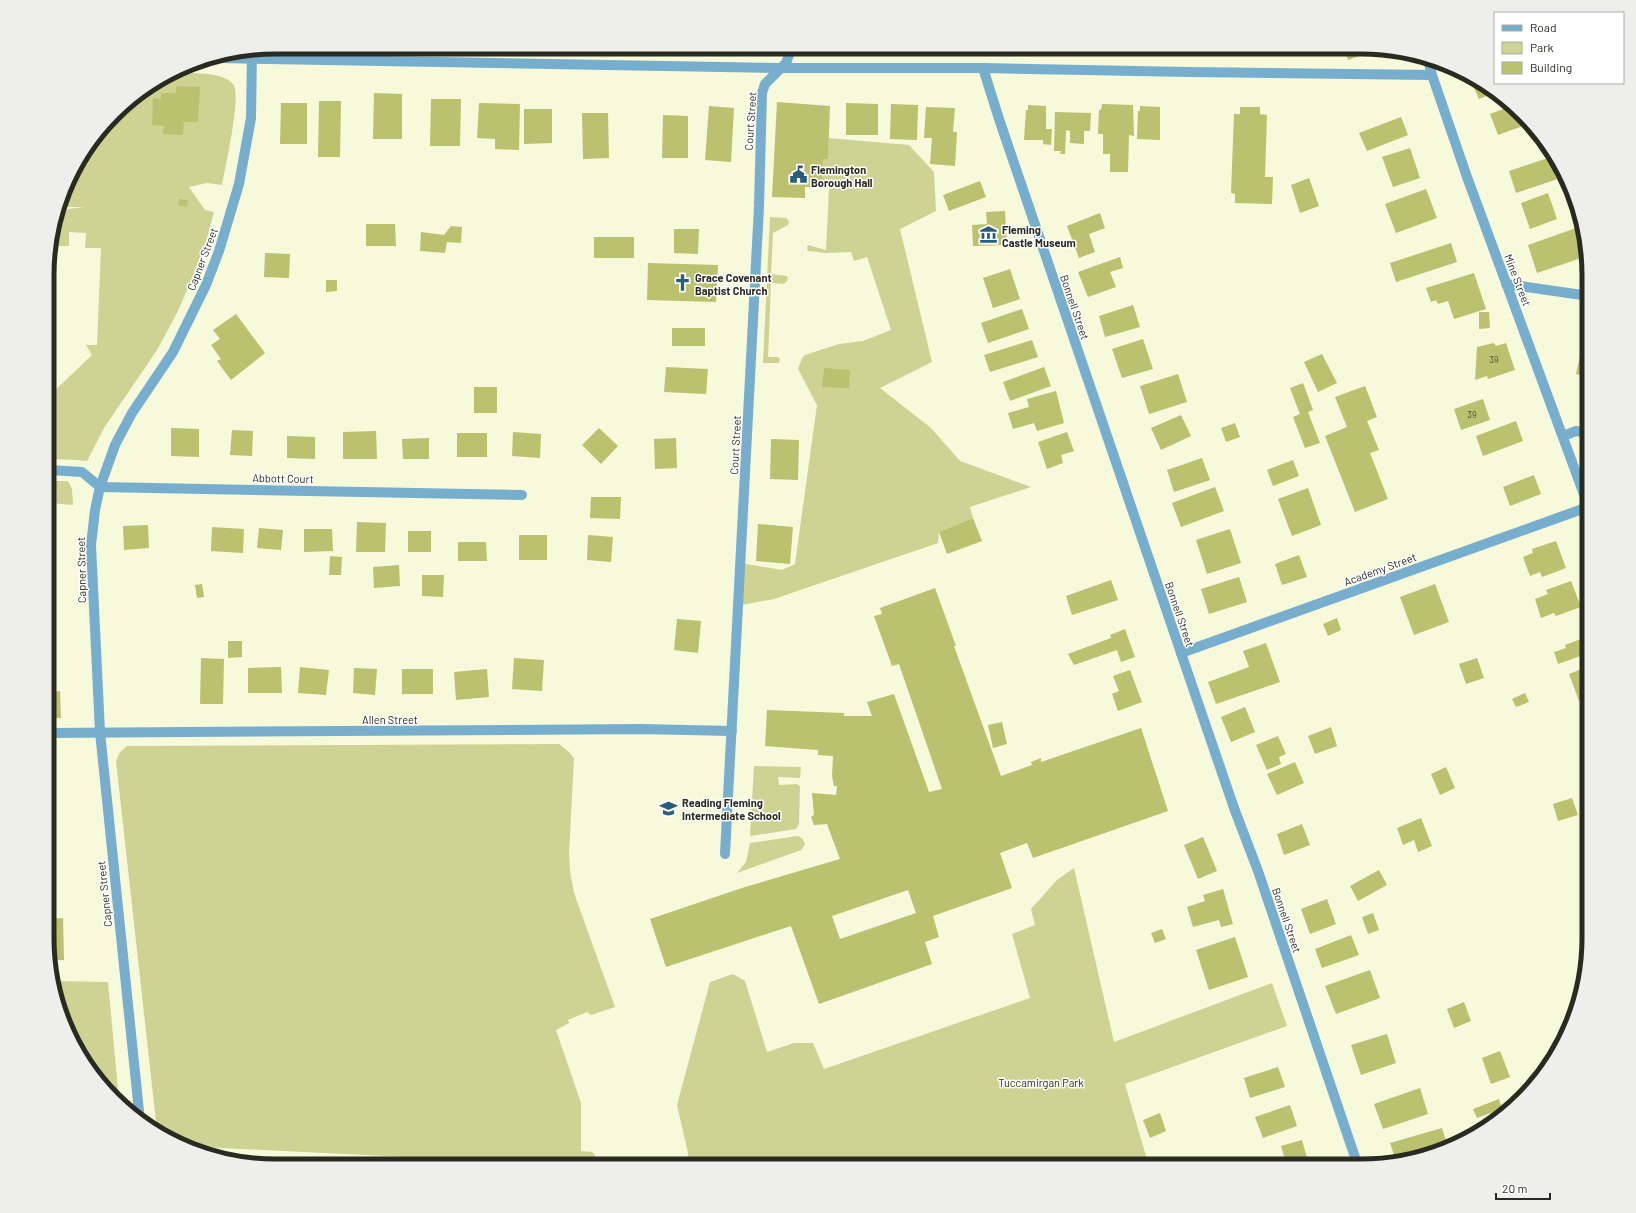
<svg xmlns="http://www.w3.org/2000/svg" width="1636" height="1213" font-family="Barlow,sans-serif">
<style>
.green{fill:#ced393}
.building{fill:#bbc16e;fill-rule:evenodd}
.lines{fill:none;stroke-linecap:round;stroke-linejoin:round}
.minor{stroke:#77aece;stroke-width:10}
.tertiary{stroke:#77aece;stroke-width:10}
.labels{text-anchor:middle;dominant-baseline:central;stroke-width:3;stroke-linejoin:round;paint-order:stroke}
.number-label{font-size:9px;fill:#4e5034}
.street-label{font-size:11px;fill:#2a2b20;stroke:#fff}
.poi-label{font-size:11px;font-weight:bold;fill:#2a2b20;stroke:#fff;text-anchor:start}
.park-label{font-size:11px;fill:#2b2c08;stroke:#fff}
.rim{fill:none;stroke:#2a2b20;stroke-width:5}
</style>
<rect width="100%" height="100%" fill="#f6f9da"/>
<g class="green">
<polygon points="627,47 777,47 774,51"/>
<path d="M173,73C190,74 220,70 233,84C242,94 225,169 222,185L207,183L189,187L205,210L214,212L204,249L178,311L157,350L104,428L87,461L76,460L49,459V396L92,355L86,345H97L101,248H85L86,233L69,232V246H53V231L60,210L84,207H61L71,174L124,104Z"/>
<polygon points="828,138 909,145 934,172 936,211 900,229 932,362 880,388 931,428 960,461 1031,487 970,507 973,518 939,532 938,543 774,599 741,605 741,563 782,570 795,564 817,405 798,369 802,358 805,355 839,344 863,341 891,330 867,257 854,261 851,252 826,253 808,251 807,248 808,245 826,250 829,188 822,187 823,159 828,159"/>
<polygon points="770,217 786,218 789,221 788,225 773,233 771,274 787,276 788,280 784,284 771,283 768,357 778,357 780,359 779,363 763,363"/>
<polygon points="49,481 68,481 72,489 73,505 49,503"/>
<polygon points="559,744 568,751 574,758 569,854 570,871 574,893 615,1007 591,1015 587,1012 568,1020 569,1023 556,1030 581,1103 581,1151 592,1152 595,1155 594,1163 585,1166 183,1146 157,1131 116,761 120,752 127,746"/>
<polygon points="754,766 801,767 800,778 778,777 779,785 797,784 800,786 799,824 796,829 750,836"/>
<polygon points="798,836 803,839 805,844 801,850 737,873 746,862 750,843"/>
<polygon points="1074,868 1114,1042 1272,983 1287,1026 1125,1084 1149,1166 687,1166 688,1153 677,1105 710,982 733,974 745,981 767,1052 794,1043 813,1043 824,1069 1030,998 1012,934 1035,925 1031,909 1057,880"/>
<polygon points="54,981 108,982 119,1100 77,1052"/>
</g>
<g class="building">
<polygon points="1344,47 1376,47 1379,49 1348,60"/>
<polygon points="1469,77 1472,78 1496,92 1479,99"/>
<polygon points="176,86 200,87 198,122 184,122 183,135 163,134 164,126 152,125 153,98 161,99 161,93 176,93"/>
<polygon points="374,93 402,94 402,139 373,139"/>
<polygon points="431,99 461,99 460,146 430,146"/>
<polygon points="319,101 341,101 340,157 318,157"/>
<polygon points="777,102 830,106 828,159 823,159 822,187 805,187 805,198 772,197"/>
<polygon points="281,103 307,103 307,144 280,144"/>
<polygon points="479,103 520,104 519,150 495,149 495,139 477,138"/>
<polygon points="846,103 878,104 878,135 846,135"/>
<polygon points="891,104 918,105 917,140 890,139"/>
<polygon points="1102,104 1133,105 1134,136 1129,135 1128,172 1110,172 1110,154 1103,154 1103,134 1098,134 1099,110 1101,110"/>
<polygon points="1028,105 1046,106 1046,129 1052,129 1051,145 1043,144 1043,140 1024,140 1026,110 1028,110"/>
<polygon points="709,106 734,108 731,162 705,160"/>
<polygon points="1140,106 1160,107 1160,140 1137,139 1138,111 1140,111"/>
<polygon points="1511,106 1518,113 1523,126 1498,135 1490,114"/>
<polygon points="926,107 955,108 953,132 957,132 955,166 930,164 932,138 924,138"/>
<polygon points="1240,107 1260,107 1260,114 1267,115 1265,177 1273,177 1272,204 1235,203 1235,194 1231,193 1234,114 1240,114"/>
<polygon points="524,109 552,109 552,143 524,144"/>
<polygon points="1055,112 1091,113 1090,131 1084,131 1084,144 1070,143 1070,131 1066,130 1065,154 1060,154 1061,151 1054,151"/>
<polygon points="582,113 608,113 609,158 583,159"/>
<polygon points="663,115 688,116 688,158 662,158"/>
<polygon points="1401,117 1408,135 1367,151 1359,133"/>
<polygon points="1410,148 1420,178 1393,187 1382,157"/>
<polygon points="1551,157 1558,179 1516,193 1509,171"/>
<polygon points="1309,178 1319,206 1300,213 1291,185"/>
<polygon points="980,181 986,197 949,211 943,195"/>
<polygon points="1426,189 1437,218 1396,233 1385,204"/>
<polygon points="1548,193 1557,219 1530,229 1521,203"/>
<polygon points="179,199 188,200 187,207 178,205"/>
<polygon points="1005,211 1007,245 973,246 972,225 987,224 986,212"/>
<polygon points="1100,213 1105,228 1089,234 1095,252 1079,258 1067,226"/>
<polygon points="366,224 395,224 396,246 366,246"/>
<polygon points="451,226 462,227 461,243 447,242 445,253 420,251 421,232 444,235"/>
<polygon points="1579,227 1587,256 1537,273 1528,245"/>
<polygon points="674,229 699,229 698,254 674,253"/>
<rect x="594" y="237" width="40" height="21"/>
<polygon points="1451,243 1457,262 1396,282 1390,263"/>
<polygon points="265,253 290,254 289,278 264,277"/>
<polygon points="1120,257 1123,268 1110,272 1116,287 1088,297 1078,272"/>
<polygon points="648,263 718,265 716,302 647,300"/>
<polygon points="1010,269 1020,299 993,308 983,278"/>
<polygon points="1474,273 1486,309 1454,319 1448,301 1438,304 1436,300 1431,302 1426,288"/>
<polygon points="326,280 337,280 337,291 326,292"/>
<polygon points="1133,305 1140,327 1105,337 1099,316"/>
<polygon points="1022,309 1029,329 988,343 981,323"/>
<polygon points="1479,312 1489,312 1490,328 1479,329"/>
<polygon points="236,314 265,353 231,380 217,361 221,359 211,345 220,339 213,330"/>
<rect x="672" y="328" width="33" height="18"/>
<polygon points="1143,339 1153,369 1122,378 1112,349"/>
<polygon points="1032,340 1038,357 990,372 984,355"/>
<polygon points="1494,343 1496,346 1506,343 1515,370 1488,379 1487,376 1475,380 1477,347"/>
<polygon points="1322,354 1337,383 1318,392 1304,362"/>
<polygon points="1580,356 1589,358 1589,383 1584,382 1585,376 1576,374"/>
<polygon points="666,367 708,369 706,394 664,392"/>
<polygon points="1044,367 1051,386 1010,401 1003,382"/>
<polygon points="824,368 850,370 849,388 822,387"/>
<polygon points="1178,374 1187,402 1149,414 1140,386"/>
<polygon points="1303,383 1313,410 1308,412 1320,443 1305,448 1293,417 1300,414 1290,388"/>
<polygon points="1365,386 1377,417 1367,421 1379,450 1370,453 1388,499 1355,512 1325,436 1347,427 1335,397"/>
<rect x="474" y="387" width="23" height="26"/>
<polygon points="1056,391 1064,423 1037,431 1034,423 1013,429 1008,413 1029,407 1027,399"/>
<polygon points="1483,399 1490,420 1461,430 1454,409"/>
<polygon points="1181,415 1191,436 1161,450 1151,428"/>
<polygon points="1516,421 1523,441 1483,456 1476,436"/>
<polygon points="1235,423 1240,437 1226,442 1221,428"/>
<polygon points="171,428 199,429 199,457 171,456"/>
<polygon points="599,428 618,446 601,464 582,445"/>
<polygon points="232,430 253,431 252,456 230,455"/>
<polygon points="376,431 377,459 343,459 343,432"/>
<polygon points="513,432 541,434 540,458 512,456"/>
<polygon points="1067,432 1074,451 1061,455 1063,463 1047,469 1038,442"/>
<rect x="457" y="433" width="30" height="24"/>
<polygon points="287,436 315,437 315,459 287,458"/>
<polygon points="429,438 429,459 403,459 402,439"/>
<polygon points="676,438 677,468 655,469 654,439"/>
<polygon points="771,439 799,440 798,480 770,479"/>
<polygon points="1202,458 1210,480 1174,492 1167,470"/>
<polygon points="1293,460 1299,476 1273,486 1267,470"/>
<polygon points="1534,475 1541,494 1510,506 1503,487"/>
<polygon points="1215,487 1224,511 1181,527 1172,503"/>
<polygon points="1308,488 1321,525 1292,536 1278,499"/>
<polygon points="591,497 621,497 620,519 590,518"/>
<polygon points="973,518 982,541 947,554 939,532"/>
<polygon points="357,522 386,523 385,552 356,552"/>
<polygon points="758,524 793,527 790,564 756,561"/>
<polygon points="148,525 149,548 124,550 123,526"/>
<polygon points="212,527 244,529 243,553 211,551"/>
<polygon points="259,528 283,530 281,550 257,548"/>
<polygon points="304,529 332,529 333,551 304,552"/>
<polygon points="1230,529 1241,563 1207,574 1196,540"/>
<rect x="408" y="531" width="23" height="21"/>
<rect x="519" y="535" width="28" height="25"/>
<polygon points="588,535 613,537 611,562 587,560"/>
<polygon points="1556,541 1566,568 1542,577 1540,572 1530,576 1523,557 1533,553 1532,549"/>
<polygon points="458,542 486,542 487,561 458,561"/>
<polygon points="1299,555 1307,577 1282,585 1275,564"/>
<polygon points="330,556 342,557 341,575 329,575"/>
<polygon points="399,565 400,586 374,588 373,567"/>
<polygon points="422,575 444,575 443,597 422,596"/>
<polygon points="1239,577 1247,602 1209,614 1201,589"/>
<polygon points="1111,580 1118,600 1072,615 1066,596"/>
<polygon points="1571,581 1581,607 1556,616 1554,613 1541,618 1535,599 1548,594 1546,590"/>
<polygon points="202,584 204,597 197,598 195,585"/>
<polygon points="1435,584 1449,622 1414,635 1400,597"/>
<path d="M935,588L956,646H954L1001,776L1032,765L1031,762L1041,758V762L1141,728L1168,811L1033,858L1027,843L1000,853L1012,888L933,916L939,937L925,942L932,964L819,1004L791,926L666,967L650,919L745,887L840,859L827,824L814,825L811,817L814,815L812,793L836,795L837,786H834L832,776L833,756L818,755V750L765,746L767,710L844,713V716H872L867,702L894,694L929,792L942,789L899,664L892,666L874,616L882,614L880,608ZM908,890L916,913L840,939L832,916Z"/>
<polygon points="49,607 52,607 54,630 49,631"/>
<polygon points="1337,618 1341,630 1328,636 1323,624"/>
<polygon points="677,619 701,621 698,653 674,650"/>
<polygon points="1125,629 1135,657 1121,662 1117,650 1074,665 1068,654 1111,638 1110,635"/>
<polygon points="1589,636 1589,653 1558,664 1554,652 1566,648 1565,645"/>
<polygon points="228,641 242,641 242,657 228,658"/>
<polygon points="1266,643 1280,682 1216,704 1208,682 1249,667 1243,651"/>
<polygon points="201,658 224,659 223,704 200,704"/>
<polygon points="514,658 544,660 542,691 512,689"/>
<polygon points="1477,658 1484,678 1466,684 1459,664"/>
<polygon points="1589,666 1589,697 1579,701 1569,674"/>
<polygon points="281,667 282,693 248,693 248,668"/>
<polygon points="300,667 329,670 326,695 298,693"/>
<polygon points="354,668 377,669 375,695 353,693"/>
<rect x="402" y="669" width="31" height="25"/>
<polygon points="487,669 489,697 456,700 454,672"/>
<polygon points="1130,670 1142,702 1118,711 1112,694 1119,691 1113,676"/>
<polygon points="60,691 61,718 49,718 49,692"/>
<polygon points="1525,693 1529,702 1516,707 1512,699"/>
<polygon points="1245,707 1255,732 1231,742 1221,717"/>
<polygon points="1002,722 1007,744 993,748 988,725"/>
<polygon points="1331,727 1337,746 1315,754 1308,736"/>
<polygon points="1278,736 1286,754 1279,757 1281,764 1267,770 1256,745"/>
<polygon points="1295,762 1304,783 1277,795 1267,774"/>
<polygon points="1446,767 1455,788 1440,795 1431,774"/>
<polygon points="49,774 50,774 52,813 49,813"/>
<polygon points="1572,798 1578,815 1558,821 1553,804"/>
<polygon points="1421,818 1432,846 1418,852 1414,840 1403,845 1397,828"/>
<polygon points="1302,824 1310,845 1284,855 1277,834"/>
<polygon points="1203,837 1217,871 1198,879 1184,845"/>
<polygon points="49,840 53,840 56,878 49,878"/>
<polygon points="1379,870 1387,885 1358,901 1350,886"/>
<polygon points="1223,889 1233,924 1221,927 1219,920 1193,927 1187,907 1205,901 1203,895"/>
<polygon points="1327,899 1336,924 1310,934 1301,909"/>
<polygon points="1373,913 1379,930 1368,934 1362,917"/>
<polygon points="63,918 64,960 49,960 49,919"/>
<polygon points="1162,929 1166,939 1155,943 1151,933"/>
<polygon points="1351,935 1359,955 1322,968 1315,949"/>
<polygon points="1235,937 1248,977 1209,990 1196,950"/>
<polygon points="1370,970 1380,998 1336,1014 1325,986"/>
<polygon points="1464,1002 1471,1021 1454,1028 1447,1009"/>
<polygon points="1387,1034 1396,1063 1361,1075 1351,1045"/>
<polygon points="1500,1051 1510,1077 1491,1084 1482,1058"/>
<polygon points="1278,1067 1285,1087 1250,1098 1244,1078"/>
<polygon points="1420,1088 1428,1114 1383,1129 1374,1104"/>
<polygon points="1499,1099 1502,1109 1477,1118 1473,1109"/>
<polygon points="1290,1105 1297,1126 1263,1138 1255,1117"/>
<polygon points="1160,1113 1166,1131 1150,1138 1143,1120"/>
<polygon points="1442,1128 1446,1141 1426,1147 1428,1154 1411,1159 1396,1161 1390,1143"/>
<polygon points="1302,1140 1308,1161 1293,1166 1287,1166 1281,1146"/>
</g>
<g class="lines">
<g class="minor">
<polyline points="1428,60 1432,75"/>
<polyline points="983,68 999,119 1181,653 1234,808 1258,871 1358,1166"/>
<polyline points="1506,284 1589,296"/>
<polyline points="1563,436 1576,431 1589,433"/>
<polyline points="49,470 82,472 100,487 522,495"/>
<polyline points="1181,653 1588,507"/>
<polyline points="49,733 641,729 732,731"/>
<polyline points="725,854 759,206 762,93 765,84 786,63 792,47"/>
<polyline points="140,1121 100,732 91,545 95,510 100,487 115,445 132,413 173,352 206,285 219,251 239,184 251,118 252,52"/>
</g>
<polyline class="tertiary" points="218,58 780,68 983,68 1189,72 1432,75 1467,177 1589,508"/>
</g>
<defs>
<symbol id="civic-bare" viewBox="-9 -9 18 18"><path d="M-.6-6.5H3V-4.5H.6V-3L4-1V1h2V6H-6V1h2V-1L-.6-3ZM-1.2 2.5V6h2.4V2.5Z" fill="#295d79" stroke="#fff" stroke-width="2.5" paint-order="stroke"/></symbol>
<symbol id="museum-bare" viewBox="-9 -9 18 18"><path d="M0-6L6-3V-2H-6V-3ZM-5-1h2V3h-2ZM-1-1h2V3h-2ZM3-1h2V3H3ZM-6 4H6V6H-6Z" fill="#295d79" stroke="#fff" stroke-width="2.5" paint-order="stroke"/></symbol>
<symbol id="church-bare" viewBox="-9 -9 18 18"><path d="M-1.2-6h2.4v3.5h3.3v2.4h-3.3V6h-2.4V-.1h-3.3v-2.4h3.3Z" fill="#295d79" stroke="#fff" stroke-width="2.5" paint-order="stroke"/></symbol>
<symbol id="school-bare" viewBox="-9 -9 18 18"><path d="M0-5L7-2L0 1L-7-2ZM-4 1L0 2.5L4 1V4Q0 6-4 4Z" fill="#295d79" stroke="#fff" stroke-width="2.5" paint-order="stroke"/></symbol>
</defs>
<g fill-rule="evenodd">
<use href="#civic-bare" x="786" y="162" width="25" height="25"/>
<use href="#museum-bare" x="976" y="222" width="25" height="25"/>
<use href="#church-bare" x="670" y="270" width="25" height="25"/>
<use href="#school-bare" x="656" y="796" width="25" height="25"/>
</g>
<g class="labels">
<g class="number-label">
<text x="1494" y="359">39</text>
<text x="1472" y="414">39</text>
</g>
<g class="street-label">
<text transform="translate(750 121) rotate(-86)">Court Street</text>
<text transform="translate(202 259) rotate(-69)">Capner Street</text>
<text transform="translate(1518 280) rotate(69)">Mine Street</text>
<text transform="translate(1075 307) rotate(71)">Bonnell Street</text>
<text transform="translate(735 445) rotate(-87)">Court Street</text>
<text transform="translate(283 478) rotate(1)">Abbott Court</text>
<text transform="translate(1380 569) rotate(-20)">Academy Street</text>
<text transform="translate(81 570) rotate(-91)">Capner Street</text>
<text transform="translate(1180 614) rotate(71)">Bonnell Street</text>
<text x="390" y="719">Allen Street</text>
<text transform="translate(104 894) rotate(-96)">Capner Street</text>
<text transform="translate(1287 920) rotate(71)">Bonnell Street</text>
</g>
<g class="poi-label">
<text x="811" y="169">Flemington<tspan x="811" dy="13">Borough Hall</tspan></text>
<text x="1002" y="229">Fleming<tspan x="1002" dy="13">Castle Museum</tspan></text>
<text x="695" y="277">Grace Covenant<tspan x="695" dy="13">Baptist Church</tspan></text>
<text x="682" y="802">Reading Fleming<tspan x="682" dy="13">Intermediate School</tspan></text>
</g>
<g class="park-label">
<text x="1041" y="1082">Tuccamirgan Park</text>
</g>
</g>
<path d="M0 0H1636V1213H0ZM275 54H1361A221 221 0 0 1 1582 275V938A221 221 0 0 1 1361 1159H275A221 221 0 0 1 54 938V275A221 221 0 0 1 275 54Z" fill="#eeeeed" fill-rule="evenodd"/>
<path class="rim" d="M275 54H1361A221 221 0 0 1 1582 275V938A221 221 0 0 1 1361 1159H275A221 221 0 0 1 54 938V275A221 221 0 0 1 275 54Z"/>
<rect x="1494" y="12" width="130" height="72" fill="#ffffff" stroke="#aaaaa6"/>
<rect x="1502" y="25" width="20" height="6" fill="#77aece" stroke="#aaaaa6"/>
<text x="1530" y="32" font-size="12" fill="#2a2b20">Road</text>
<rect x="1502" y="42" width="20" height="12" fill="#ced393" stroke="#aaaaa6"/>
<text x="1530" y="52" font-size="12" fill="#2a2b20">Park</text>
<rect x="1502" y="62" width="20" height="12" fill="#bbc16e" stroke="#aaaaa6"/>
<text x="1530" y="72" font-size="12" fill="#2a2b20">Building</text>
<path d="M1496 1193v6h54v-6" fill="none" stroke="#2a2b20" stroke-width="2"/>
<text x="1502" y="1193" font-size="12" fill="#2a2b20" stroke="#ffffff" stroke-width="3" paint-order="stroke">20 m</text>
</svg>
